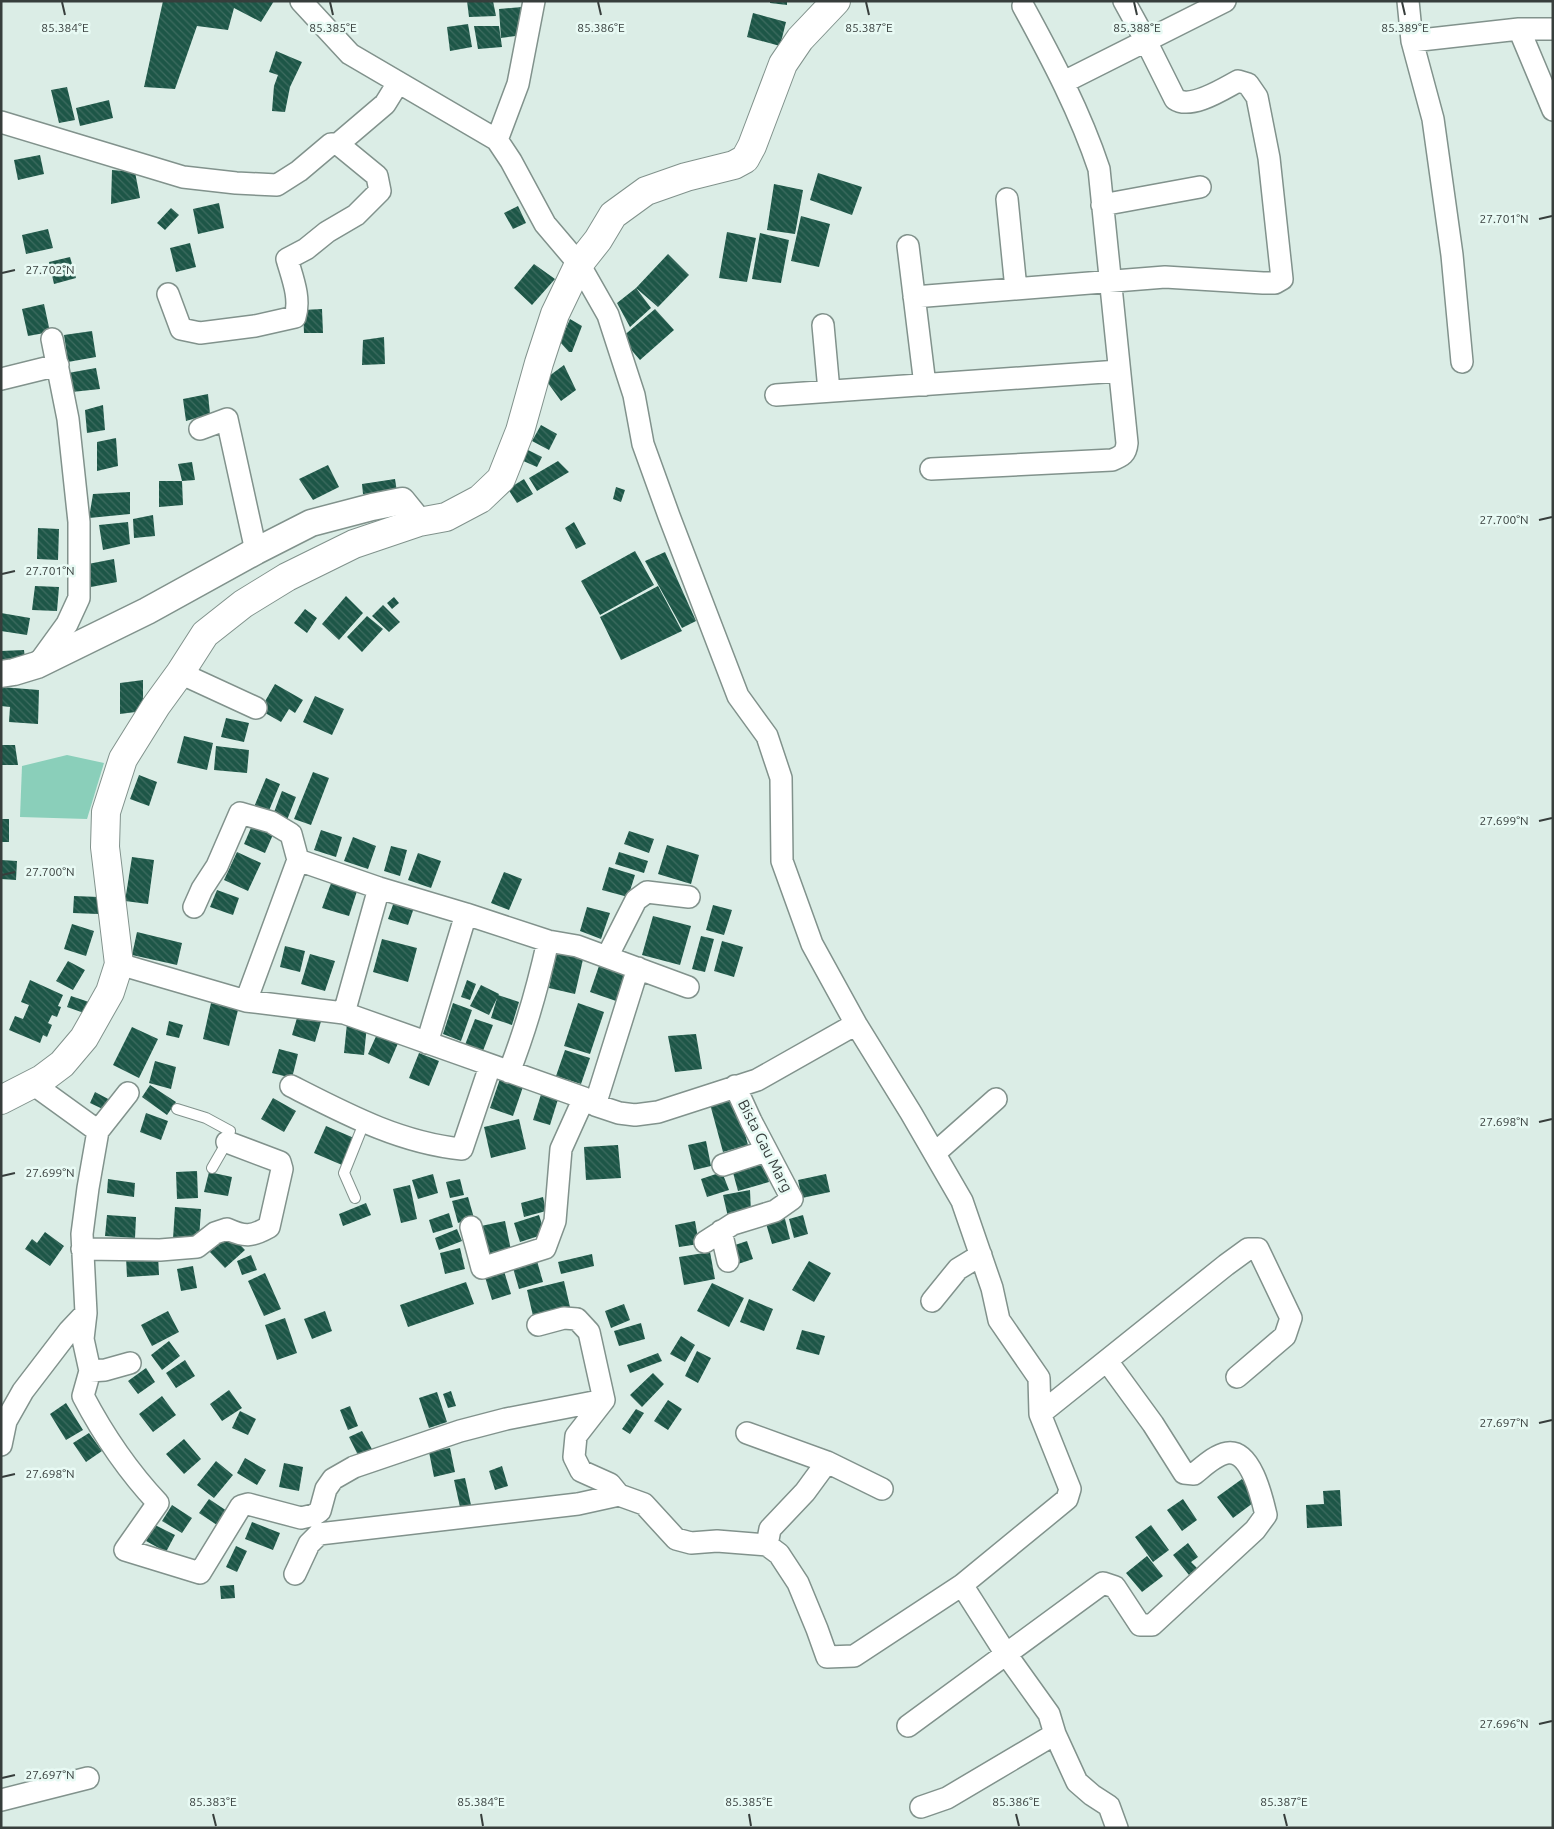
<svg xmlns="http://www.w3.org/2000/svg" width="1554" height="1829" viewBox="0 0 1554 1829" font-family="Ubuntu,sans-serif">
<style>
.park{fill:#8acfba}
.building{fill:url(#building-back-hatch)}
.lines{fill:none;stroke-linecap:round;stroke-linejoin:round}
.service-casing{stroke:#81928c;stroke-width:12}
.minor-casing{stroke:#81928c;stroke-width:24}
.tertiary-casing{stroke:#81928c;stroke-width:29}
.secondary-casing{stroke:#81928c;stroke-width:30}
.service{stroke:#fff;stroke-width:10}
.minor{stroke:#fff;stroke-width:21}
.tertiary{stroke:#fff;stroke-width:26}
.secondary{stroke:#fff;stroke-width:28}
.ticks{fill:none;stroke:#373e3c;stroke-width:2}
.labels{text-anchor:middle;stroke-width:5;stroke-linejoin:round;paint-order:stroke}
.street-label{font-size:15px;fill:#373e3c;stroke:#e8faf4}
.ticks-label{font-size:12px;text-anchor:middle;fill:#373e3c;stroke:#e8faf4;stroke-width:5;stroke-linejoin:round;paint-order:stroke}
</style>
<defs>
<pattern id="building-back-hatch" width="6" height="6" patternUnits="userSpaceOnUse" patternTransform="scale(1.25)"><rect width="6" height="6" fill="#1d5647"/><path d="M-1 5l2 2M0 0l6 6M5-1l2 2" fill="none" stroke="#3e6c60"/></pattern>
</defs>
<rect width="100%" height="100%" fill="#dbede6"/>
<path class="park" d="M67 755 104 763 87 819 20 817 22 766Z"/>
<path class="building" d="M163 1H274L261 22 234 8 228 30 197 26 175 89 144 87Z
M467 1H493L496 16 469 17Z
M770 1H787V5L770 3Z
M522 7 523 35 501 38 499 9Z
M753 13 786 22 780 46 747 37Z
M468 24 472 47 450 51 447 27Z
M474 26H499L502 47 478 49Z
M276 51 302 62 290 87 285 112 272 111 274 86 278 75 269 72Z
M67 87 75 120 59 123 51 90Z
M109 100 113 118 80 126 76 108Z
M40 155 44 174 18 180 14 160Z
M112 170 135 172 140 198 111 204Z
M818 173 862 187 852 215 810 200Z
M774 184 803 190 795 234 767 230Z
M219 203 224 228 198 234 193 209Z
M518 206 526 223 513 229 504 213Z
M171 208 179 215 165 230 157 223Z
M801 216 830 224 819 267 791 261Z
M48 229 53 248 26 254 22 235Z
M727 232 756 238 747 282 719 278Z
M760 233 789 240 781 283 752 279Z
M190 243 196 267 176 272 170 248Z
M668 254 689 275 658 307 636 288Z
M70 257 76 278 54 284 49 262Z
M534 264 555 279 532 305 514 288Z
M636 288 651 308 630 327 617 303Z
M44 304 50 332 28 336 22 309Z
M322 309 323 333H304L303 310Z
M655 309 674 330 640 360 621 338Z
M570 319 582 326 572 352H569L560 342Z
M92 331 96 357 68 362 64 335Z
M384 337 385 364 362 365 363 340Z
M564 365 576 390 561 401 545 379Z
M96 368 100 389 72 392 68 373Z
M208 394 210 414 186 421 183 399Z
M103 405 105 430 87 433 85 410Z
M541 425 557 434 549 450 532 441Z
M116 438 118 466 97 471V442Z
M526 449 542 457 537 467 521 460Z
M558 461 569 472 537 491 529 478Z
M192 462 195 480 182 481 178 464Z
M328 465 339 487 313 500 299 479Z
M395 479 397 492 363 494 362 484Z
M524 479 533 494 517 503 508 489Z
M159 481H182L183 505 159 507Z
M616 487 625 490 621 502 613 499Z
M130 492V514L89 518 93 494Z
M153 515 155 536 134 538 133 519Z
M128 522 130 544 103 550 99 525Z
M574 522 586 544 576 549 565 528Z
M38 528 59 529 58 560 37 559Z
M635 551 654 585 600 615 581 581Z
M665 552 696 621 682 628 645 561Z
M114 559 117 582 91 587 88 564Z
M35 586 59 587 57 611 32 610Z
M658 586 682 631 621 660 600 617Z
M346 596 363 613 339 640 322 624Z
M394 597 399 603 392 609 387 603Z
M383 605 400 622 389 632 372 616Z
M305 609 317 618 307 633 294 623Z
M1 613 30 618 27 635 1 631Z
M367 616 383 629 362 652 347 637Z
M24 650 25 659 1 660V651Z
M143 680V711L120 714V683Z
M275 684 303 700 295 713 289 709 281 722 260 710Z
M1 687 39 690 38 724 9 722 10 707 1 706Z
M315 696 344 709 332 735 303 722Z
M226 718 249 723 244 742 221 737Z
M184 736 213 743 207 770 177 763Z
M1 745H15L18 765H1Z
M216 746 249 750 247 773 214 770Z
M313 772 329 778 311 825 294 819Z
M139 775 157 782 149 806 130 799Z
M266 778 280 784 268 813 254 807Z
M282 791 296 797 287 820 273 815Z
M1 819H9V842H1Z
M254 821 275 830 265 853 244 844Z
M321 830 342 837 336 857 314 850Z
M629 831 654 839 649 853 624 844Z
M353 837 376 846 368 869 344 861Z
M667 845 699 855 691 884 658 874Z
M391 846 407 850 400 876 384 871Z
M237 852 261 863 248 891 224 880Z
M619 852 648 861 644 873 615 864Z
M418 853 441 861 431 888 408 880Z
M132 857 154 860 148 904 125 901Z
M1 860 17 861 16 880 1 879Z
M609 867 635 875 628 897 602 890Z
M504 872 522 879 509 910 491 903Z
M334 875 359 885 349 916 322 908Z
M217 890 239 898 233 915 210 907Z
M74 896 99 897 98 914 73 913Z
M396 896 416 902 408 925 388 919Z
M713 905 732 910 724 935 706 930Z
M587 907 610 913 601 939 580 931Z
M653 916 691 926 680 965 642 955Z
M72 924 94 931 86 956 64 949Z
M137 932 182 943 177 965 132 955Z
M701 936 714 939 705 972 692 969Z
M382 939 417 948 408 982 373 972Z
M722 941 743 947 734 977 714 971Z
M285 946 305 951 300 972 280 967Z
M557 949 584 955 575 994 549 988Z
M310 954 335 961 325 991 301 984Z
M68 961 85 970 73 990 56 981Z
M599 966 628 975 619 1002 590 992Z
M30 980 63 995 58 1006 61 1007 57 1017 52 1015 48 1023 52 1025 47 1037 43 1035 40 1043 9 1030 15 1016 23 1019 29 1005 21 1002Z
M467 980 476 984 470 1000 461 997Z
M481 985 499 994 489 1015 470 1006Z
M498 995 519 1002 512 1025 491 1018Z
M71 996 89 1002 84 1013 67 1007Z
M211 1003 238 1010 229 1046 203 1039Z
M453 1003 472 1010 461 1041 443 1034Z
M578 1003 604 1012 590 1054 564 1046Z
M299 1011 322 1018 315 1042 292 1035Z
M475 1019 493 1025 481 1056 463 1050Z
M169 1021 183 1025 179 1038 166 1035Z
M347 1023 367 1025 364 1055 344 1053Z
M132 1027 158 1039 139 1078 113 1065Z
M378 1032 399 1041 389 1064 368 1054Z
M696 1034 702 1069 675 1072 668 1036Z
M279 1049 298 1054 292 1078 272 1073Z
M565 1050 590 1058 581 1084 556 1076Z
M419 1053 439 1061 429 1086 409 1078Z
M155 1061 176 1067 171 1089 149 1083Z
M502 1073 525 1081 513 1116 490 1108Z
M150 1085 176 1102 167 1115 142 1097Z
M543 1088 560 1093 550 1125 533 1120Z
M95 1092 112 1101 107 1111 90 1103Z
M735 1097 748 1145 723 1152 710 1104Z
M273 1098 296 1111 284 1132 261 1119Z
M146 1113 168 1121 161 1140 140 1132Z
M519 1119 526 1149 491 1158 484 1127Z
M326 1126 354 1138 342 1165 314 1153Z
M706 1141 711 1166 694 1170 688 1145Z
M618 1145 621 1178 586 1180 584 1147Z
M764 1160 769 1182 738 1191 732 1169Z
M197 1171 198 1198 177 1199 176 1172Z
M209 1172 232 1177 228 1196 204 1192Z
M722 1172 729 1190 707 1197 701 1179Z
M433 1174 438 1193 418 1199 412 1180Z
M826 1174 830 1192 802 1198 798 1180Z
M108 1179 135 1183 134 1197 107 1193Z
M460 1179 464 1195 450 1198 446 1182Z
M410 1185 417 1219 401 1223 393 1189Z
M750 1190 751 1213 728 1217 723 1195Z
M468 1197 474 1218 458 1223 452 1201Z
M543 1197 546 1211 524 1217 521 1203Z
M366 1203 371 1215 343 1226 339 1214Z
M175 1207 201 1209 199 1240 173 1239Z
M449 1213 453 1227 433 1233 429 1220Z
M107 1215 136 1217 135 1238 105 1236Z
M539 1215 545 1234 520 1242 514 1223Z
M784 1215 790 1239 772 1244 765 1220Z
M803 1215 808 1234 794 1238 789 1219Z
M505 1221 511 1250 488 1256 481 1226Z
M695 1221 699 1244 679 1247 675 1225Z
M457 1229 462 1241 439 1250 435 1238Z
M45 1232 64 1246 50 1266 25 1249 32 1239 37 1243Z
M228 1232 245 1250 225 1268 208 1250Z
M747 1241 753 1259 735 1265 729 1247Z
M460 1248 465 1269 445 1274 440 1253Z
M710 1252 715 1279 684 1285 679 1257Z
M592 1254 594 1266 561 1274 558 1262Z
M158 1255 159 1275 127 1277 126 1257Z
M251 1255 257 1270 242 1275 237 1261Z
M537 1261 543 1282 519 1289 513 1268Z
M809 1261 831 1273 814 1302 792 1290Z
M193 1266 197 1288 181 1291 177 1269Z
M504 1271 511 1294 492 1300 485 1277Z
M265 1273 281 1309 264 1316 248 1281Z
M564 1281 570 1307 533 1316 527 1290Z
M466 1282 474 1304 408 1327 400 1305Z
M712 1283 744 1298 729 1327 697 1311Z
M749 1299 773 1309 764 1331 740 1322Z
M624 1304 630 1320 611 1328 605 1311Z
M168 1311 179 1332 152 1346 141 1325Z
M325 1311 332 1331 312 1339 304 1319Z
M285 1318 297 1353 277 1360 265 1325Z
M641 1323 645 1339 619 1346 614 1331Z
M802 1330 825 1336 819 1355 796 1349Z
M681 1336 695 1345 685 1362 670 1354Z
M169 1341 180 1356 162 1370 151 1355Z
M697 1351 711 1358 698 1383 685 1376Z
M658 1353 662 1361 630 1373 627 1365Z
M185 1360 195 1376 176 1388 166 1373Z
M146 1368 155 1382 138 1394 128 1381Z
M653 1373 664 1384 642 1407 630 1395Z
M229 1390 242 1408 222 1421 210 1404Z
M451 1391 456 1406 448 1408 443 1394Z
M437 1392 447 1422 429 1428 419 1398Z
M162 1396 176 1415 153 1432 139 1414Z
M668 1400 682 1409 668 1430 654 1421Z
M66 1403 83 1430 66 1440 50 1414Z
M350 1406 358 1426 348 1430 340 1410Z
M636 1409 644 1413 630 1434 622 1429Z
M240 1411 256 1419 248 1435 232 1428Z
M362 1431 373 1451 359 1457 349 1437Z
M89 1433 102 1451 86 1462 73 1443Z
M184 1439 201 1459 184 1474 166 1454Z
M450 1448 455 1472 434 1477 429 1452Z
M245 1458 266 1470 257 1485 237 1473Z
M216 1461 233 1475 214 1498 197 1485Z
M284 1463 303 1467 299 1491 279 1487Z
M502 1466 508 1486 495 1490 489 1471Z
M465 1478 471 1505 460 1507 454 1480Z
M1242 1479 1257 1500 1233 1518 1217 1497Z
M1340 1490 1342 1526 1307 1528 1306 1505 1324 1504 1323 1491Z
M209 1499 230 1513 220 1527 199 1513Z
M1183 1499 1197 1520 1182 1531 1167 1510Z
M172 1505 192 1518 182 1533 162 1521Z
M252 1522 280 1533 273 1550 245 1539Z
M155 1525 175 1535 166 1552 146 1541Z
M1151 1525 1169 1550 1153 1562 1135 1537Z
M1188 1543 1198 1557 1191 1562 1197 1568 1189 1575 1173 1555Z
M236 1546 247 1551 237 1572 226 1567Z
M1147 1556 1163 1576 1142 1592 1126 1573Z
M234 1585 235 1598 221 1599 220 1586Z"/>
<g class="lines">
<defs>
<path id="service" d="M177 1109 206 1118 230 1131 227 1142 212 1168
M355 1198 344 1173 364 1123"/>
<path id="minor" d="M301 1 350 54 497 140 511 161 545 224 579 264 608 315 634 395 643 444 669 516 738 696 767 736 781 778 782 861 812 944 856 1024 911 1113 962 1201 992 1288 999 1320 1039 1378 1040 1414 1070 1489 1067 1499 962 1585 854 1656 827 1657 817 1629 798 1583 779 1554 767 1545 717 1541 691 1543 676 1539 644 1504 619 1495
M1408 1 1412 41 1433 119 1452 255 1462 362
M1519 29 1553 110
M1412 41 1519 29H1553
M1064 82 1225 1
M1 122 183 177 236 183 277 185 299 171 331 144H338
M497 140 518 84 534 1
M1007 199 1016 289
M1102 205 1200 187
M908 246 925 385
M168 294 181 329 200 333 255 326 295 317C301 298 292 277 287 259L306 249 327 232 356 215 380 191 377 176 338 144 385 104 398 83
M914 297 1165 277 1263 283H1275L1282 279 1269 158 1257 97 1248 84 1238 81C1223 89 1191 110 1175 99L1146 41 1124 1
M823 325 829 391
M1 379 58 365
M776 395 1119 371
M200 429 227 419 256 551
M931 469 1112 460C1122 456 1126 454 1127 443L1099 169C1080 112 1052 59 1023 6
M38 664 67 624 79 598V522L68 419 52 339
M180 673 256 708
M298 860 379 888 466 914 548 941 577 946 688 987
M194 907 202 889 217 866 240 813 271 822 291 834 298 860 246 1001
M607 957 636 900 647 892 689 897
M119 964 246 1001 344 1013 584 1098 595 1105 619 1113 635 1115 658 1112 757 1080 856 1024
M344 1013 379 888
M427 1043 466 914
M509 1072C526 1029 538 986 548 941
M33 1084 98 1131
M291 1086C346 1114 400 1143 462 1149L490 1066
M128 1093 98 1131 88 1188 82 1234 86 1313 83 1339 90 1371 105 1370 130 1363
M595 1105 638 968
M935 1153 996 1099
M723 1165 766 1151
M471 1227 482 1268 545 1248 555 1221 561 1149 584 1098
M721 1231 728 1261
M705 1242 733 1224 775 1211 792 1199 751 1121 735 1086
M82 1249 160 1250 197 1247 215 1233 227 1229C245 1237 251 1237 269 1227L282 1169 280 1162 227 1142
M932 1301 958 1269 981 1255
M538 1325 564 1318 577 1319 589 1332 604 1400
M90 1371 83 1396C104 1436 127 1470 158 1503L125 1550 200 1573 241 1506 248 1504 301 1518 314 1515 320 1511 326 1489 333 1479 354 1467 460 1431 506 1419 604 1400 576 1436 574 1457 581 1471 610 1484 619 1495 578 1504 319 1534 309 1544 295 1574
M1040 1414 1226 1265 1248 1249H1258L1291 1318 1285 1336 1237 1377
M747 1433 827 1462 882 1489
M1 1445 6 1421 23 1391 69 1331 86 1313
M767 1545 770 1529 805 1492 827 1462
M908 1726 1103 1583 1115 1587 1140 1625H1152L1255 1530 1266 1515C1262 1498 1251 1449 1227 1453 1215 1455 1203 1467 1194 1474L1184 1473 1153 1424 1107 1361
M1055 1734 1077 1782 1092 1795 1109 1806 1117 1828
M1 1800 88 1778
M921 1807 947 1798 1055 1734 1049 1714 1006 1654 962 1585"/>
<path id="tertiary" d="M1 674 14 672 37 665 147 611 256 551 311 523 372 507 402 501 419 522"/>
<path id="secondary" d="M1 1100 42 1079 62 1064 84 1038 110 992 119 964 105 847 106 812 123 759 156 706 180 673 205 634 243 604 287 577 354 544 419 522 446 517 480 499 501 479 520 431 539 363 555 314 579 264 598 240 613 215 646 191 686 177 734 165 745 159 752 146 783 64 800 39 836 1"/>
</defs>
<use href="#service" class="service-casing"/>
<use href="#minor" class="minor-casing"/>
<use href="#tertiary" class="tertiary-casing"/>
<use href="#secondary" class="secondary-casing"/>
<use href="#service" class="service"/>
<use href="#minor" class="minor"/>
<use href="#tertiary" class="tertiary"/>
<use href="#secondary" class="secondary"/>
</g>
<path class="ticks" d="M62 2 65 15M330 2 333 15M598 2 601 15M866 2 869 15M1134 2 1137 15M1402 2 1405 15M1539 219 1552 216M2 273 15 270M1539 520 1552 517M2 574 15 571M1539 821 1552 818M2 875 15 872M1539 1122 1552 1119M2 1176 15 1173M1539 1423 1552 1420M2 1477 15 1474M1539 1724 1552 1721M2 1778 15 1775M213 1814 216 1826M481 1814 483 1826M749 1814 751 1826M1016 1814 1019 1826M1284 1814 1287 1826"/>
<g class="labels">
<g class="street-label">
<text transform="translate(765 1146) rotate(63)" y="5">Bista Gau Marg</text>
</g>
</g>
<g class="ticks-label">
<text x="65" y="32">85.384°E</text>
<text x="333" y="32">85.385°E</text>
<text x="601" y="32">85.386°E</text>
<text x="869" y="32">85.387°E</text>
<text x="1137" y="32">85.388°E</text>
<text x="1405" y="32">85.389°E</text>
<text x="1504" y="223">27.701°N</text>
<text x="50" y="274">27.702°N</text>
<text x="1504" y="524">27.700°N</text>
<text x="50" y="575">27.701°N</text>
<text x="1504" y="825">27.699°N</text>
<text x="50" y="876">27.700°N</text>
<text x="1504" y="1126">27.698°N</text>
<text x="50" y="1177">27.699°N</text>
<text x="1504" y="1427">27.697°N</text>
<text x="50" y="1478">27.698°N</text>
<text x="1504" y="1728">27.696°N</text>
<text x="50" y="1779">27.697°N</text>
<text x="213" y="1806">85.383°E</text>
<text x="481" y="1806">85.384°E</text>
<text x="749" y="1806">85.385°E</text>
<text x="1016" y="1806">85.386°E</text>
<text x="1284" y="1806">85.387°E</text>
</g>
<rect width="1554" height="1829" fill="none" stroke="#373e3c" stroke-width="5"/>
</svg>
